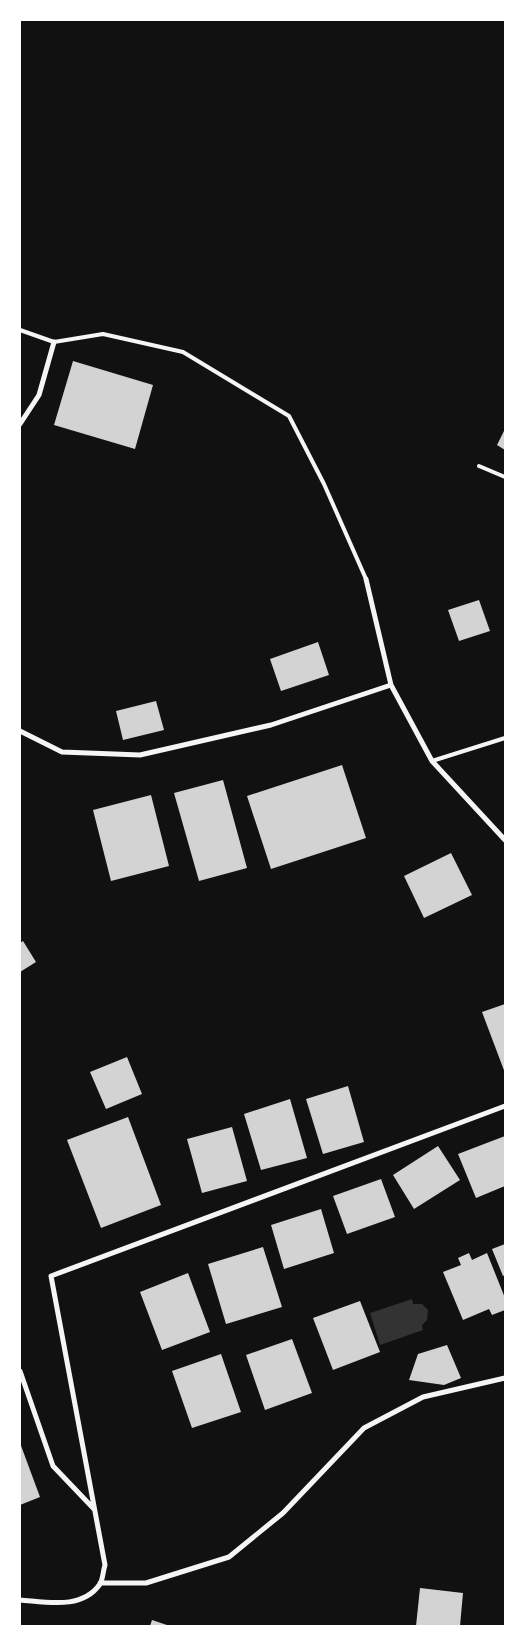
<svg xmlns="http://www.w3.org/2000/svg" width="525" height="1646" viewBox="0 0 525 1646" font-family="Helvetica,sans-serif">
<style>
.water{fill:#333}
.building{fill:#d3d3d3}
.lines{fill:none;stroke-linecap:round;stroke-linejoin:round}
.service{stroke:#f5f5f5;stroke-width:4}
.minor{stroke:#f5f5f5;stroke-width:5}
</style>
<rect width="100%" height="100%" fill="#111"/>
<path class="water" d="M412 1299 413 1304H422L428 1310 427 1320 422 1325 423 1330 380 1345 370 1313Z"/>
<path class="building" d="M73 361 153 385 135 449 54 425Z
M505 429V450L497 445Z
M479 600 490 631 459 641 448 610Z
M318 642 329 675 281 691 270 659Z
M156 701 164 730 123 740 116 711Z
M342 765 366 838 271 869 247 796Z
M223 780 247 868 199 881 174 793Z
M151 795 169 866 111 881 93 810Z
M451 853 472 895 424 918 404 876Z
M23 941 36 962 20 972V943Z
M505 1004V1073L482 1012Z
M127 1057 142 1094 106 1109 90 1072Z
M348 1086 364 1142 323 1154 306 1099Z
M290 1099 307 1158 261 1170 244 1114Z
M128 1117 161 1205 101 1228 67 1140Z
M232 1127 247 1181 202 1193 187 1139Z
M505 1136V1186L476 1198 458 1154Z
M438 1146 460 1180 414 1209 393 1175Z
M381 1179 395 1217 347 1234 333 1196Z
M321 1209 334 1253 284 1269 271 1225Z
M505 1244V1275L503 1276 492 1249Z
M263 1247 282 1307 226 1324 208 1264Z
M469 1253 472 1260 487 1253 505 1298V1310L492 1315 489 1309 463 1320 443 1272 461 1265 458 1258Z
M188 1273 210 1332 162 1350 140 1292Z
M360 1301 380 1352 333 1370 313 1318Z
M292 1339 312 1393 265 1410 246 1355Z
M447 1345 461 1378 444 1385 409 1380 418 1354Z
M221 1354 241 1412 192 1428 172 1371Z
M20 1443 40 1497 20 1505Z
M420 1588 463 1593 460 1626H416Z
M152 1620 170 1626H150Z"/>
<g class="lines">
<path class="service" d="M20 330 54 342 103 334 183 352 289 416 324 484 366 579
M479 466 505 477
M432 761 505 738"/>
<path class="minor" d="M20 424 39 395 54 342
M366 579 391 685 432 761 505 840
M20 731 62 752 140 755 271 725 391 685
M20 1371 53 1466 94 1509
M100 1583H146L229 1557 283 1513 364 1428 423 1397 505 1378
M20 1600C47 1602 82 1610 100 1584 103 1579 103 1571 105 1565L51 1276 505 1106"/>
</g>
<rect width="525" height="1646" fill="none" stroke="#ffffff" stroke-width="42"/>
</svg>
